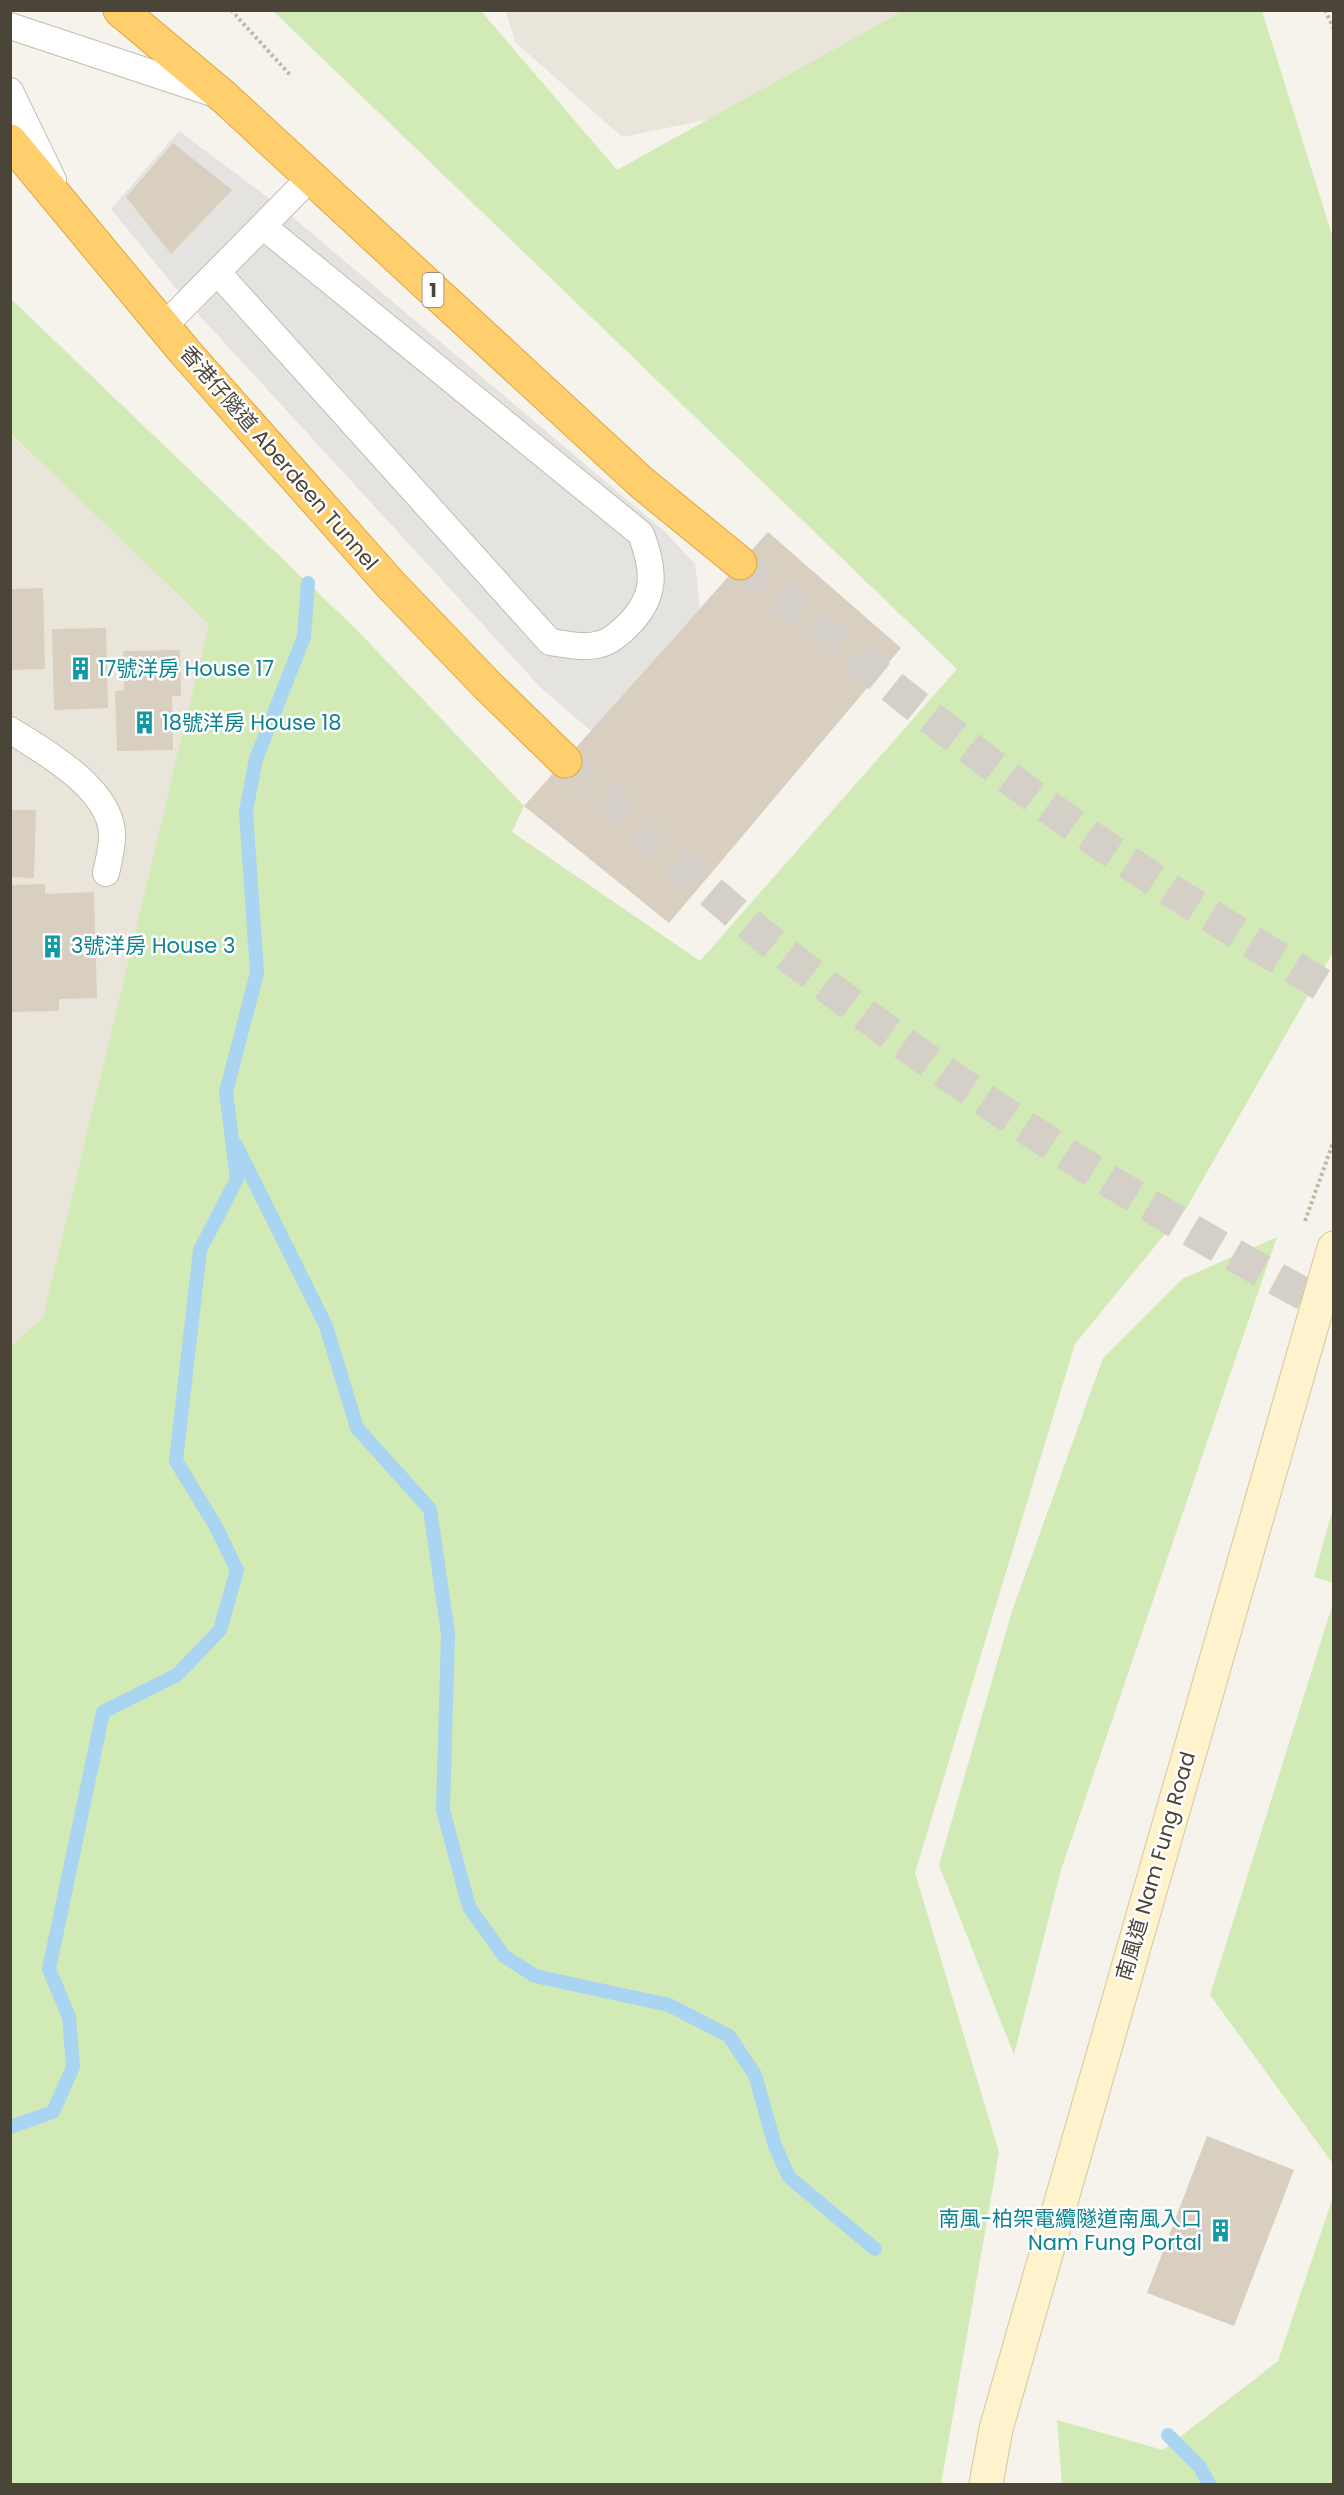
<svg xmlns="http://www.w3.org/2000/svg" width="1344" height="2495" viewBox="0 0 1344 2495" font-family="Poppins,'Noto Sans TC',sans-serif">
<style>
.residential{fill:#eae5da}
.green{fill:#d2eab5}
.parking{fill:#e5e3e0}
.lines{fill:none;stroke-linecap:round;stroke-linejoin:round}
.stream{stroke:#a9d4f2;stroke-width:14}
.building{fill:#d8cfc1}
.highway-tunnel{stroke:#d4d0c8;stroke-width:33;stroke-dasharray:33 16;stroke-linecap:butt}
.lane-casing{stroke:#c2bbae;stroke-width:28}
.secondary-casing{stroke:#d6c79b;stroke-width:35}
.highway-casing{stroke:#e0a43c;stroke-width:35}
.path{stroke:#c4b79f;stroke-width:4;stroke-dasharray:3 3;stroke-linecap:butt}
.lane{stroke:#fff;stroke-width:26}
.secondary{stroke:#fff3cd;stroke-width:33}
.highway{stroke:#ffcf6e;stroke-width:33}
.labels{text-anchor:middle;stroke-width:5;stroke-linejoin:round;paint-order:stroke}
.shield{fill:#fff;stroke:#817c74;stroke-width:1.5}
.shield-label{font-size:20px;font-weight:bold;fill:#4b4439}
.street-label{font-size:21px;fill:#4b4439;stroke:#fff}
.culture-label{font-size:21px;fill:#0d838f;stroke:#fff;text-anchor:start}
</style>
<rect width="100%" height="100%" fill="#f6f3ec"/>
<path class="residential" d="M506 11H1001L879 85 622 137 515 42Z
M10 434 210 624 43 1317 11 1346Z"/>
<path class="green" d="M273 11H481L617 170 903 11H1262L1333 238V952L1187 1207 1075 1344 915 1873 999 2152 941 2484H11V1346L43 1317 209 624 11 434V299L356 629 524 806 512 832 700 961 957 669Z
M1277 1237 1061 1870 1014 2055 939 1865 1012 1611 1103 1358 1182 1279Z
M1333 1508 1334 1583H1333L1314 1577Z
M1333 1603V2164L1210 1995Z
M1333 2197V2484H1062L1057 2420 1163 2450 1278 2361Z"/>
<path class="parking" d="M179 131 282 208 664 531 695 564 700 608 591 731 540 687 188 303 111 209Z"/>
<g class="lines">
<path class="stream" d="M236 1145 326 1326 357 1428 430 1509 448 1634 443 1810 469 1907 504 1956 535 1976 669 2005 729 2036 755 2075 775 2146 789 2177 875 2249
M10 2127 53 2112 73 2067 69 2017 49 1969 103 1712 177 1675 220 1630 237 1570 215 1525 176 1461 200 1250 237 1179 226 1092 257 973 246 811 256 759 304 637 308 583
M1168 2435 1200 2467 1209 2484"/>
</g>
<path class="building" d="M173 143 232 190 171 254 126 197Z
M768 532 901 648 669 923 524 806Z
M43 588 45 669 10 670V589Z
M106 628 108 708 54 710 52 629Z
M180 650 181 696H172L173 750 117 751 115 691 124 690 123 651Z
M10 810H36L34 878 10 877Z
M45 884V894L94 892 97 998 59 999V1011L10 1012V885Z
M1207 2136 1294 2170 1234 2326 1147 2293Z"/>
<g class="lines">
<path class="highway-tunnel" d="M740 563C833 639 925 715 1021 787 1120 861 1229 928 1334 992
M565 761C633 822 700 885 772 943 947 1083 1136 1205 1334 1310"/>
<defs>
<path id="lane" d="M10 26 215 94
M10 91 53 180
M218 273 550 642C565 644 584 649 600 644 610 642 620 633 627 626 657 597 655 571 641 534L264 227
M164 326 311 177
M10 730C45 752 108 787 112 832 113 845 109 860 106 873"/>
<path id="secondary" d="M986 2484 996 2429 1334 1248"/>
<path id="highway" d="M120 10 224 97 642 483 740 563
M10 141 185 352 391 585 488 686 565 761"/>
</defs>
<use href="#lane" class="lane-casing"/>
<use href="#secondary" class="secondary-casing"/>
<use href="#highway" class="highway-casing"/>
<path class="path" d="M231 10 291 76
M1325 10 1334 29
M1305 1221 1334 1140"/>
<use href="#lane" class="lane"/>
<use href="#secondary" class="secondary"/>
<use href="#highway" class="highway"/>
</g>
<defs>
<symbol id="building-bare" viewBox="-9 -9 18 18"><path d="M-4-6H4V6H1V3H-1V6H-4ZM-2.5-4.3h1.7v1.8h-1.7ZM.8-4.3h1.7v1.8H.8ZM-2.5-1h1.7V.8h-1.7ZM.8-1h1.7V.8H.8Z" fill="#0f9aa8" stroke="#fff" stroke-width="2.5" paint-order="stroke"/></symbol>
</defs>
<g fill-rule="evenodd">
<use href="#building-bare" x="64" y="652" width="33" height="33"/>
<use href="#building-bare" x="128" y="706" width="33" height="33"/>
<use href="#building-bare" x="36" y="930" width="33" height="33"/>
<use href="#building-bare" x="1204" y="2214" width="33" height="33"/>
</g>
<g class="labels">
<rect class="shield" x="422.5" y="273" width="21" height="34" rx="4.5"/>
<g class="shield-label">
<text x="433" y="297">1</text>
</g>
<g class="street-label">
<text transform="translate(279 458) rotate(49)" y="7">香港仔隧道 Aberdeen Tunnel</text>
<text transform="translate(1156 1866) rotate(-74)" y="7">南風道 Nam Fung Road</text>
</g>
<g class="culture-label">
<text x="98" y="676">17號洋房 House 17</text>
<text x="162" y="730">18號洋房 House 18</text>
<text x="71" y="953">3號洋房 House 3</text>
<text x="1202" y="2226" text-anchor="end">南風-柏架電纜隧道南風入口<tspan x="1202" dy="24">Nam Fung Portal</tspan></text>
</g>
</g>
<rect width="1344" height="2495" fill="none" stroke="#4b4439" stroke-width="24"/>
</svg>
